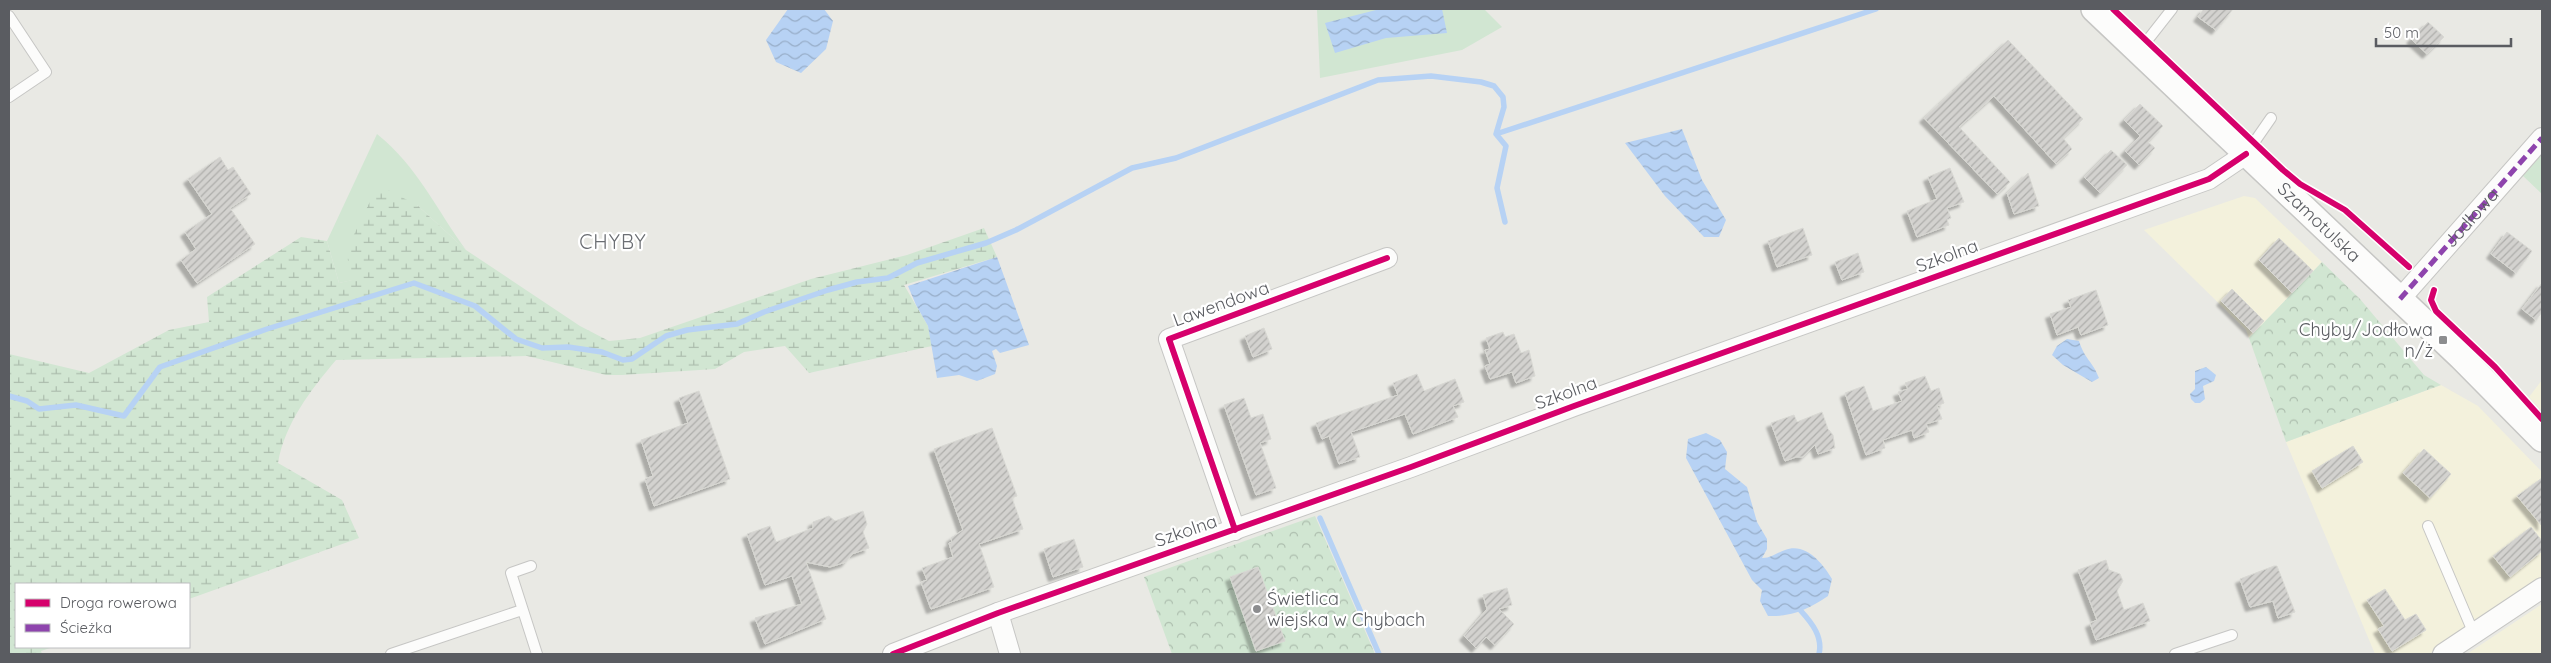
<svg xmlns="http://www.w3.org/2000/svg" width="2551" height="663" viewBox="0 0 2551 663" font-family="Quicksand,sans-serif">
<style>
.commercial{fill:#f3f1dc}
.grass{fill:#d1e6d2}
.wetland{fill:url(#wetland-marsh)}
.park{fill:url(#park-crowns)}
.water{fill:url(#water-waves)}
.lines{fill:none;stroke-linecap:round;stroke-linejoin:round}
.stream{stroke:#b7d2f4;stroke-width:5.5}
.building{fill:url(#building-hatch);stroke:#d8d8d3;filter:url(#shadow)}
.service-casing{stroke:#c6c6c4;stroke-width:12}
.minor-casing{stroke:#c6c6c4;stroke-width:22}
.tertiary-casing{stroke:#c6c6c4;stroke-width:28}
.service{stroke:#fcfcfb;stroke-width:10}
.minor{stroke:#fcfcfb;stroke-width:20}
.tertiary{stroke:#fcfcfb;stroke-width:25}
.quiet{stroke:#8e44ad;stroke-width:5;stroke-dasharray:10 5;stroke-linecap:butt}
.cycleway-casing{stroke:#fff;stroke-width:9}
.cycleway{stroke:#d6006c;stroke-width:6}
.poi-dot{fill:#8c8d8f;stroke:#fff;stroke-width:2}
.labels{text-anchor:middle;stroke-width:4.5;stroke-linejoin:round;paint-order:stroke}
.street-label{font-size:18px;fill:#5a5c61;stroke:#fff}
.poi-label{font-size:18px;fill:#5a5c61;stroke:#fff;text-anchor:end}
.quarter-label{font-size:20px;letter-spacing:1px;fill:#6b6e73;stroke:#fff}
</style>
<defs>
<pattern id="wetland-marsh" width="20" height="14" patternUnits="userSpaceOnUse" patternTransform="scale(1.25)"><rect width="20" height="14" fill="#d1e6d2"/><path d="M1 5h8M5 5V1M11 12h8M15 12V8" fill="none" stroke="#adbeae"/></pattern>
<pattern id="park-crowns" width="20" height="18" patternUnits="userSpaceOnUse" patternTransform="scale(1.25)"><rect width="20" height="18" fill="#d1e6d2"/><path d="M2 6a3 3 0 1 1 6 0M12 15a3 3 0 1 1 6 0" fill="none" stroke="#adbeae"/></pattern>
<pattern id="water-waves" width="16" height="10" patternUnits="userSpaceOnUse" patternTransform="scale(1.25)"><rect width="16" height="10" fill="#b7d2f4"/><path d="M0 5q4-4 8 0t8 0" fill="none" stroke="#98aec9"/></pattern>
<pattern id="building-hatch" width="6" height="6" patternUnits="userSpaceOnUse" patternTransform="scale(1.25)"><rect width="6" height="6" fill="#d3d2cf"/><path d="M-1 1l2-2M0 6l6-6M5 7l2-2" fill="none" stroke="#aeaeab"/></pattern>
<filter id="shadow"><feDropShadow dx="-4.5" dy="4.5" stdDeviation="1" flood-color="#0004"/></filter>
</defs>
<rect width="100%" height="100%" fill="#e9e9e4"/>
<path class="commercial" d="M2244 196 2255 198 2322 262 2249 338 2246 330 2144 230Z
M2542 380V411L2529 397Z
M2441 385 2478 406 2542 472V578L2429 654H2375L2286 442Z
M2542 604V654H2467Z"/>
<path class="grass" d="M1317 9H1484L1502 27 1462 50 1320 78Z
M377 134C418 167 436 209 466 250L417 205 353 280 339 283 327 241Z
M2542 152V194L2522 175Z"/>
<path class="wetland" d="M378 185 417 205 466 250 580 326 609 341 640 338 811 279 907 255 984 228 997 257 904 285 928 326 932 346 809 373 785 346 744 352 715 369 622 375H606L527 356 336 360C310 391 285 423 278 463L342 500 359 538 189 599V584H16V647H53L41 651 42 654H9V354L89 373 169 330 209 322 207 297 301 237 327 241 339 283 352 280 346 251Z"/>
<path class="park" d="M2322 262 2360 299 2424 375 2441 385 2286 442 2249 338Z
M1315 516 1375 654H1172L1144 577Z"/>
<path class="water" d="M788 9H824L833 21 826 49 801 73 776 62 766 40Z
M1380 9H1442L1447 33 1386 38 1335 53 1325 23Z
M1682 129 1702 180 1726 220 1719 237H1704L1665 196 1625 143Z
M997 257 1029 345 1000 353 996 349 992 351 997 366 995 374 977 381 959 375 937 378 928 326 916 305 908 286Z
M2067 339 2079 341C2084 358 2093 362 2099 378L2092 382 2063 365 2052 355 2057 346Z
M2206 367 2216 375 2214 381 2203 386 2205 399 2200 403H2195L2191 399 2190 394 2195 389V371Z
M1706 433 1720 440 1727 452 1725 469 1747 487 1757 522 1767 539V549L1762 558C1772 558 1776 553 1785 550 1806 542 1823 564 1832 579L1828 596C1809 609 1792 617 1768 616L1760 601 1762 590 1752 580 1686 458 1688 439Z"/>
<g class="lines">
<path class="stream" d="M1496 134 1876 9
M9 396 27 401 39 409 76 405 124 416 160 367 267 329 414 283 475 306 516 339 542 348 568 347 602 352 623 360 632 359 666 336 687 330 737 324 764 312 828 290 857 282 888 278 917 263 986 243 1016 230 1132 168 1176 158 1378 80 1431 76 1481 82 1494 86 1503 97 1504 107 1496 134 1506 146 1497 188 1505 222
M1320 518 1379 654
M1801 611C1812 623 1823 637 1819 654"/>
</g>
<path class="building" d="M2204 9H2233L2216 30 2198 17Z
M2428 22 2444 37 2427 54 2411 39Z
M2008 40 2083 119 2063 138 2072 149 2056 164 1994 96 1959 127 2010 182 1997 194 1924 118Z
M2140 104 2163 126 2148 142 2155 148 2139 165 2125 151 2140 136 2124 120Z
M2111 150 2127 165 2100 193 2084 177Z
M220 157 228 170 233 167 251 194 230 208 255 244 197 283 181 260 196 249 185 232 212 214 188 179Z
M1950 168 1964 202 1947 208 1951 218 1947 220 1949 225 1917 237 1907 211 1937 199 1928 177Z
M2028 173 2039 206 2014 214 2007 193Z
M1803 228 1812 255 1777 267 1768 241Z
M2507 232 2532 251 2516 273 2491 254Z
M2279 238 2313 271 2292 293 2259 260Z
M1858 253 1864 272 1842 280 1835 262Z
M2542 283V312L2536 320 2522 309Z
M2232 289 2264 321 2253 333 2221 301Z
M2096 290 2108 325 2081 335 2078 327 2057 335 2050 314 2071 307 2068 300Z
M1264 328 1272 349 1253 357 1245 336Z
M1503 332 1505 337 1514 334 1521 353 1529 350 1535 376 1516 383 1512 372 1490 379 1485 366 1490 364 1485 350 1490 349 1486 338Z
M1417 374 1424 391 1455 379 1464 402 1453 406 1458 417 1413 434 1405 414 1351 432 1360 457 1339 464 1329 436 1322 439 1316 423 1398 395 1393 383Z
M1925 376 1931 391 1939 388 1944 403 1937 406 1942 419 1926 424 1929 432 1914 438 1912 430 1883 440 1885 448 1866 455 1845 393 1864 386 1873 411 1902 401 1898 392 1908 389 1905 383Z
M699 391 730 479 654 506 645 479 653 476 641 440 688 423 679 398Z
M1244 398 1251 418 1263 414 1271 439 1260 443 1276 488 1256 495 1224 405Z
M1822 412 1828 429 1833 435 1835 448 1818 454 1815 445 1803 457H1796L1785 461 1771 423 1794 415 1797 422Z
M992 428 1017 496 1012 498 1023 529 979 544 994 587 931 609 921 582 927 580 922 568 953 557 949 543 952 542 951 538 963 530 934 449Z
M2353 446 2363 462 2322 488 2312 471Z
M2424 449 2451 474 2430 498 2403 473Z
M2542 478V526L2517 496Z
M863 511 867 524 863 532 869 548 852 554 846 562 830 567 806 562 826 619 765 644 755 618 802 604 792 576 765 585 747 534 770 526 776 542 813 528V522L829 516 835 521Z
M2531 527 2542 541V551L2510 577 2493 556Z
M1074 539 1083 567 1053 577 1044 549Z
M2106 560 2109 570 2120 574 2123 581 2117 591 2124 610 2143 603 2150 621 2096 640 2090 623 2097 620 2078 570Z
M2274 566H2277L2295 612 2278 618 2273 601 2250 607 2240 579Z
M1258 567 1285 641 1256 651 1230 577Z
M1507 588 1512 605 1499 609 1514 624 1495 645 1486 637 1476 648 1464 636 1487 609 1483 595Z
M2385 589 2405 620 2416 614 2426 630 2392 651 2378 629 2384 626 2367 600Z"/>
<g class="lines">
<defs>
<path id="service" d="M9 16 46 72 9 97
M2139 51 2172 9
M2246 154 2271 118
M2428 526 2474 634
M531 566 511 573 537 654
M391 654 522 610
M2175 654 2232 635"/>
<g id="minor">
<path id="s1" d="M2400 299 2542 138"/>
<path d="M1235 530 1169 339 1387 258"/>
<path d="M998 613 1010 654"/>
<path d="M893 654 998 613 1411 467 1574 406 2209 179 2246 154"/>
<path d="M2443 654 2542 588"/>
</g>
<g id="tertiary">
<path id="s2" d="M2094 9 2461 357 2542 439"/>
</g>
</defs>
<use href="#service" class="service-casing"/>
<use href="#minor" class="minor-casing"/>
<use href="#tertiary" class="tertiary-casing"/>
<use href="#service" class="service"/>
<use href="#minor" class="minor"/>
<use href="#tertiary" class="tertiary"/>
<path class="quiet" d="M2400 299 2542 138"/>
<defs>
<path id="cycleway" d="M2113 9 2283 170 2300 184 2345 210 2409 267
M2434 290 2431 300 2436 311 2495 367 2542 419
M1235 530 1169 339 1387 258
M893 654 998 613 1411 467 1574 406 2209 179 2246 154"/>
</defs>
<use href="#cycleway" class="cycleway-casing"/>
<use href="#cycleway" class="cycleway"/>
</g>
<g class="poi-dot">
<rect x="2438" y="335" width="10" height="10" rx="2.5"/>
<circle cx="1257" cy="609" r="5"/>
</g>
<g class="labels">
<g class="street-label">
<text dy="6" stroke="none"><textPath href="#s1" startOffset="108">Jodłowa</textPath></text>
<text dy="6" stroke="none"><textPath href="#s2" startOffset="310">Szamotulska</textPath></text>
<text transform="translate(1947 256) rotate(-20)" y="6">Szkolna</text>
<text transform="translate(1221 304) rotate(-20)" y="6">Lawendowa</text>
<text transform="translate(1566 393) rotate(-20)" y="6">Szkolna</text>
<text transform="translate(1186 531) rotate(-19)" y="6">Szkolna</text>
</g>
<g class="poi-label">
<text x="2433" y="336">Chyby/Jodłowa<tspan x="2433" dy="21">n/ż</tspan></text>
<text x="1267" y="605" text-anchor="start">Świetlica<tspan x="1267" dy="21">wiejska w Chybach</tspan></text>
</g>
<g class="quarter-label">
<text x="613" y="249">CHYBY</text>
</g>
</g>
<rect width="2551" height="663" fill="none" stroke="#5a5c61" stroke-width="20"/>
<rect x="15" y="583" width="175" height="65" fill="#ffffff" stroke="#bdbec0"/>
<rect x="25" y="599" width="25" height="8" fill="#d6006c" stroke="#bdbec0"/>
<text x="60" y="608" font-size="15" fill="#5a5c61">Droga rowerowa</text>
<rect x="25" y="624" width="25" height="8" fill="#8e44ad" stroke="#bdbec0"/>
<text x="60" y="633" font-size="15" fill="#5a5c61">Ścieżka</text>
<path d="M2376 38v8h135v-8" fill="none" stroke="#5a5c61" stroke-width="2.5"/>
<text x="2384" y="38" font-size="15" fill="#5a5c61" stroke="#ffffff" stroke-width="4" paint-order="stroke">50 m</text>
</svg>
